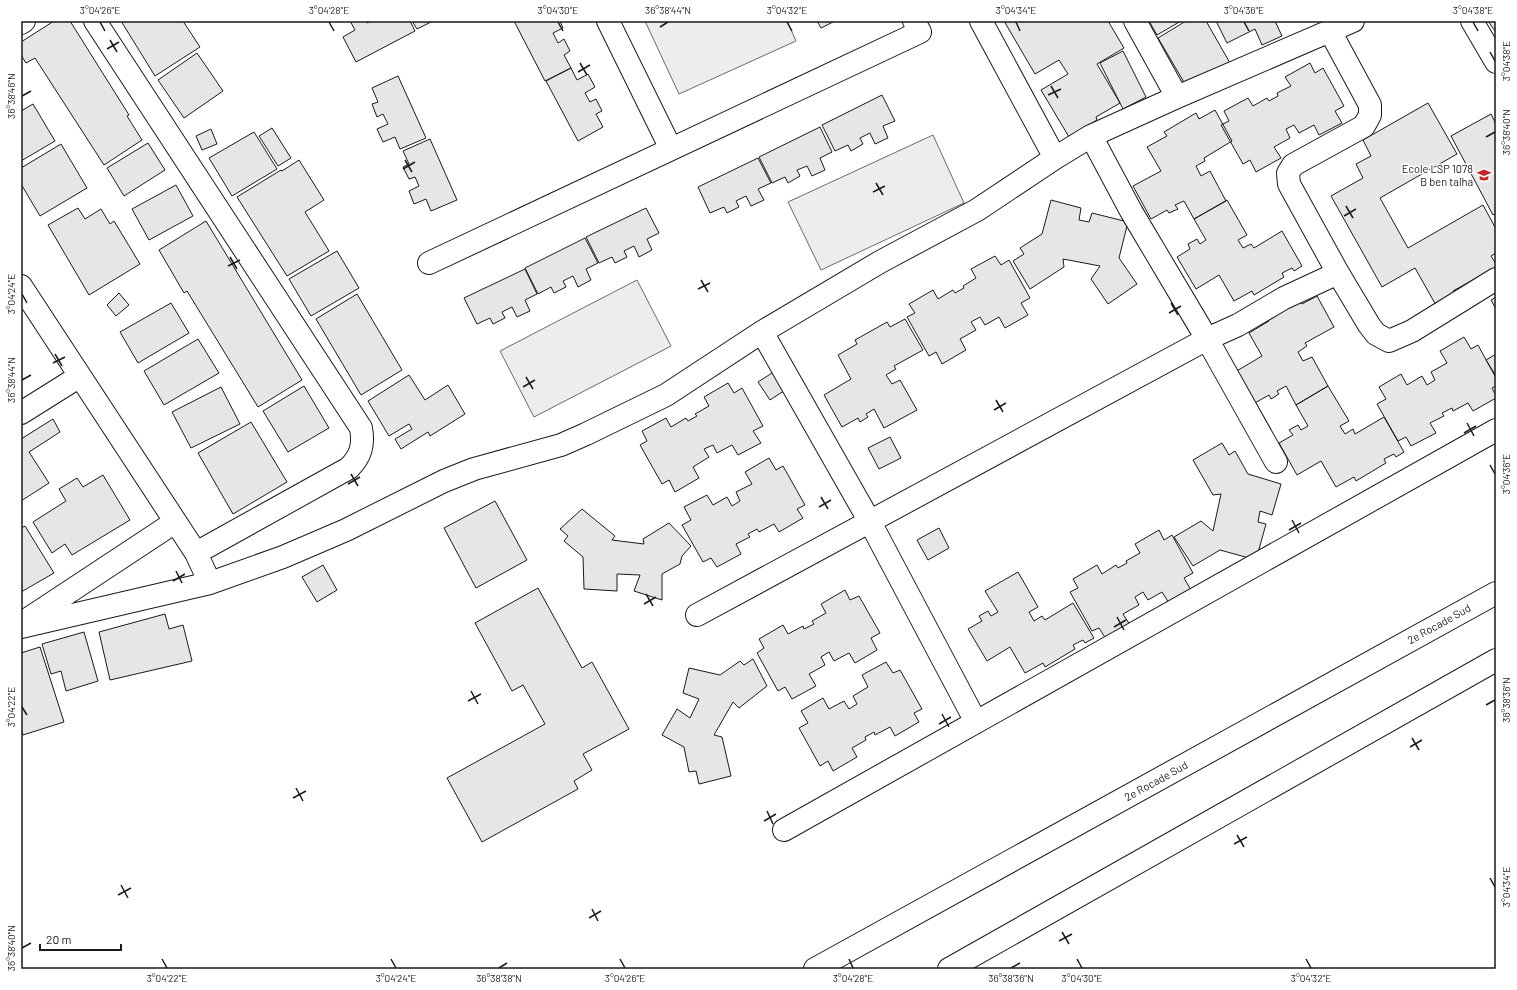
<svg xmlns="http://www.w3.org/2000/svg" width="1517" height="990" viewBox="0 0 1517 990" font-family="Barlow,sans-serif">
<style>
.green{fill:#ededed;stroke:#6a6a6a}
.building{fill:#e6e6e6;stroke:#1a1a1a}
.lines{fill:none;stroke-linecap:round;stroke-linejoin:round}
.minor-casing{stroke:#1a1a1a;stroke-width:24}
.highway-casing{stroke:#1a1a1a;stroke-width:24}
.minor{stroke:#fff;stroke-width:22}
.highway{stroke:#fff;stroke-width:22}
.ticks{fill:none;stroke:#1a1a1a;stroke-width:1.5}
.labels{text-anchor:middle;stroke-width:3;stroke-linejoin:round;paint-order:stroke}
.poi-label{font-size:11px;fill:#1a1a1a;stroke:#fff;text-anchor:end}
.street-label{font-size:11px;fill:#1a1a1a;stroke:#fff}
.neatline{fill:none;stroke:#1a1a1a;stroke-width:1.5}
.ticks-label{font-size:10px;text-anchor:middle;fill:#1a1a1a}
</style>
<rect width="100%" height="100%" fill="#fff"/>
<path class="green" d="M645 21H787L796 41 679 94Z
M933 135 964 203 821 270 788 202Z
M637 280 671 346 534 417 500 351Z"/>
<path class="building" d="M54 21H70L129 115 127 116 142 140 104 165 35 58 26 63 21 55V42Z
M121 21H183L200 47 155 76Z
M350 21H366L367 23 371 21H410L415 31 356 62 343 37 355 30Z
M412 21H433L417 29Z
M514 21H560L563 28 553 33 558 43 564 39 570 51 564 55 571 68 545 81Z
M817 21H835L821 28Z
M1004 21H1108L1124 48 1097 64 1120 103 1096 117 1097 120 1069 137 1041 90 1068 74 1059 60 1035 74Z
M1149 21H1181L1157 35Z
M1186 21H1206L1230 63 1188 89 1158 38Z
M1216 21H1275L1282 36 1262 45 1255 29 1227 43Z
M1488 21H1496V31H1495Z
M1123 51 1146 97 1123 109 1100 63Z
M197 53 223 91 184 118 158 80Z
M1310 63 1315 73 1323 68 1344 106 1335 111 1342 123 1319 135 1314 125 1299 133 1294 125 1286 129 1290 138 1274 147 1281 158 1256 172 1250 160 1243 164 1221 125 1229 121 1224 111 1248 98 1253 106 1267 98 1269 101 1278 96 1277 93 1291 86 1285 77Z
M571 68 577 80 588 74 595 87 585 93 590 102 596 99 602 111 596 114 603 127 578 141 546 81Z
M398 76 426 138 400 149 395 137 383 142 377 129 388 124 383 114 377 117 372 104 378 102 372 88Z
M882 95 895 121 883 126 888 138 875 144 870 133 860 138 863 144 851 151 848 145 835 151 822 125Z
M1428 103 1457 154 1380 198 1408 248 1483 205 1496 229V253L1491 256 1496 264V267L1453 291 1457 296 1437 307 1415 268 1382 287 1331 196 1363 178 1356 164 1371 156 1363 140Z
M33 104 55 141 21 161V111Z
M1215 110 1232 141 1204 158 1205 161 1196 166 1201 176 1210 171 1226 201 1194 219 1184 201 1175 205 1178 209 1169 213 1167 210 1151 219 1133 186 1161 171 1147 147 1167 136 1164 132 1196 113 1199 119Z
M1491 114 1496 124V213L1493 215 1451 136Z
M820 127 832 152 820 158 825 170 812 176 807 166 797 170 800 176 788 183 785 177 772 183 759 157Z
M272 128 291 158 278 166 259 136Z
M211 129 217 144 202 150 196 136Z
M254 132 277 169 232 196 209 158Z
M430 139 457 200 431 211 426 199 414 204 409 191 419 186 415 177 409 179 403 167 409 164 403 151Z
M148 143 165 170 124 196 107 168Z
M61 144 87 188 40 216 21 184V168Z
M758 158 771 183 758 189 764 200 751 206 746 196 736 201 739 207 727 213 724 207 710 213 698 187Z
M299 160 324 200 305 212 329 251 287 276 237 197 281 170 282 171Z
M176 185 193 216 149 240 132 209Z
M1051 200 1081 208 1079 220 1089 222 1092 213 1128 222 1119 258 1137 284 1108 304 1091 279 1100 266 1063 259 1064 267 1030 289 1013 261 1024 254 1020 248 1042 234Z
M1227 200 1247 235 1238 240 1243 248 1251 244 1254 248 1282 231 1302 266 1294 271 1292 268 1282 273 1284 277 1254 295 1252 291 1234 301 1219 275 1196 289 1177 257 1190 249 1188 244 1197 239 1200 244 1206 240 1194 219Z
M78 208 85 219 101 209 110 224 114 221 140 264 89 295 48 225Z
M646 208 659 233 647 239 652 250 639 257 634 246 624 251 627 257 615 263 612 257 599 263 586 237Z
M206 221 302 380 258 407 187 291 184 293 159 250Z
M585 238 598 263 586 269 591 280 578 287 573 276 563 281 566 287 554 293 551 287 538 294 525 268Z
M337 251 359 288 311 316 289 279Z
M995 256 1001 265 1009 260 1030 298 1021 303 1028 315 1005 328 999 317 985 325 980 317 971 322 976 330 960 339 966 350 942 364 936 352 929 356 907 317 915 313 909 304 933 290 938 299 953 290 955 293 964 288 963 286 976 278 971 269Z
M525 269 537 294 525 300 530 311 517 317 512 307 502 312 505 318 493 324 490 318 477 324 464 298Z
M119 293 129 305 116 316 107 305Z
M357 294 402 370 361 395 316 319Z
M1317 296 1334 327 1305 343 1307 346 1298 352 1303 361 1312 357 1328 386 1296 405 1286 386 1277 391 1279 394 1271 399 1269 395 1253 404 1235 372 1262 356 1249 333 1269 321 1266 317 1299 299 1302 304Z
M1496 297V309L1491 300Z
M171 303 189 333 138 363 120 332Z
M905 319 923 350 894 366 896 369 886 375 892 384 900 380 917 410 884 428 874 409 866 414 868 417 860 422 858 418 842 427 824 395 851 379 838 355 857 344 855 340 887 322 890 327Z
M1464 337 1471 349 1478 345 1496 378V386L1492 388 1496 396V398L1473 411 1468 403 1453 411 1452 408 1442 413 1444 416 1430 423 1436 433 1411 446 1406 437 1398 441 1377 404 1386 399 1379 387 1401 374 1407 385 1422 376 1427 385 1435 380 1431 372 1447 363 1440 351Z
M198 339 219 373 164 405 144 371Z
M1496 354V376L1486 360Z
M775 371 787 389 770 400 758 382Z
M409 375 425 400 448 385 465 414 430 436 428 432 401 449 395 439 412 429 409 424 389 436 368 401Z
M728 383 734 393 742 388 763 426 753 431 761 443 738 455 732 445 717 453 713 445 704 449 709 457 693 467 699 478 675 492 669 480 662 484 640 445 647 441 642 431 666 418 671 427 686 418 688 421 697 416 695 414 709 406 704 397Z
M304 386 329 428 288 452 263 411Z
M1328 386 1349 421 1340 426 1345 434 1353 429 1355 434 1384 417 1404 452 1396 457 1394 454 1384 459 1386 463 1356 481 1354 477 1336 487 1321 461 1297 475 1279 443 1293 435 1289 430 1298 425 1301 430 1308 426 1296 405Z
M221 387 240 424 191 448 172 412Z
M53 419 60 432 29 452 49 483 21 501V439Z
M251 422 287 482 233 514 198 453Z
M890 437 901 458 879 469 868 448Z
M1222 443 1229 455 1235 451 1248 474 1281 484 1272 515 1260 511 1258 522 1266 524 1256 560 1220 550 1193 566 1174 537 1201 521 1213 531 1221 494 1213 495 1193 460Z
M769 458 776 470 783 466 805 505 797 509 803 518 779 532 774 524 759 532 757 529 748 534 750 537 736 544 741 554 717 567 711 558 703 562 682 525 691 520 684 507 707 495 713 505 727 497 732 506 740 501 736 492 752 484 745 472Z
M103 475 130 520 72 555 65 544 52 553 33 522 66 501 59 489 77 478 83 487Z
M495 501 527 560 476 588 444 528Z
M582 509 615 536 612 540 644 544 643 539 669 523 691 546 682 556 680 564 662 574V600L634 591 640 575 617 574V591L584 589 583 557 564 541 568 536 560 529Z
M25 526 54 573 21 592V528Z
M939 528 949 548 928 560 917 540Z
M1159 530 1164 540 1172 535 1193 573 1184 578 1191 590 1169 603 1162 592 1148 600 1143 592 1135 597 1139 605 1123 614 1130 625 1106 639 1099 628 1092 631 1070 592 1078 588 1073 579 1097 565 1102 574 1116 565 1118 568 1127 563 1126 561 1140 553 1135 544Z
M323 565 337 590 317 602 302 577Z
M1018 572 1038 607 1029 612 1034 621 1042 616 1045 620 1073 603 1094 638 1085 643 1083 640 1073 645 1075 649 1045 667 1043 663 1025 673 1010 647 987 661 968 629 982 621 979 616 988 611 991 616 998 612 985 591Z
M538 588 582 668 592 662 629 729 583 754 592 770 574 781 578 789 482 842 447 778 545 724 523 685 512 691 475 623Z
M845 590 850 600 859 596 880 633 871 638 877 650 855 663 849 653 834 661 829 652 821 657 825 665 809 674 816 686 792 699 785 687 778 691 757 653 764 648 759 639 783 625 788 634 803 626 804 629 814 624 812 621 826 613 821 604Z
M165 614 169 629 183 625 192 661 110 680 99 632Z
M84 632 98 681 66 691 61 671 51 674 42 644Z
M40 647 64 722 23 735 21 729V653Z
M753 659 767 686 739 708 733 702 714 735 722 737 731 776 699 784 696 771 689 772 684 747 662 735 677 709 690 718 699 699 683 693 689 668 720 675 740 661 744 665Z
M886 662 893 673 900 670 922 709 914 713 919 722 895 736 890 727 875 735 874 732 865 737 866 740 852 748 857 757 833 771 828 761 820 766 799 728 808 723 801 711 823 698 829 709 844 701 849 709 857 704 853 696 868 687 862 675Z"/>
<g class="lines">
<defs>
<path id="minor" d="M95 21 361 428C364 445 361 456 349 468L196 553
M608 21 671 149
M981 21 1055 158 1091 136 1177 97 1353 21
M1135 21 1177 97
M1472 21 1496 62
M21 23 24 21
M1330 31 1370 105V115L1364 126 1293 165 1288 173 1289 184 1338 273 1369 325 1376 334 1389 341 1412 331 1496 279
M1091 136 1131 211 1207 339 1238 325 1284 298 1338 273
M429 263 920 32 914 21
M21 286 196 553 210 583
M762 332 870 522 976 722
M21 413 80 376
M697 615 1207 339 1276 462
M25 621 175 522
M21 627 210 583 283 557 346 530 444 481 474 469 561 445 586 434 666 395 762 332 880 262 977 210 1055 158
M784 830 1496 430"/>
<path id="highway" d="M815 969 1496 593
M949 969 1496 660"/>
</defs>
<use href="#minor" class="minor-casing"/>
<use href="#highway" class="highway-casing"/>
<use href="#minor" class="minor"/>
<use href="#highway" class="highway"/>
</g>
<path class="ticks" d="M100 22 105 31M329 22 334 31M558 22 563 31M787 22 792 31M1016 22 1020 31M1244 22 1249 31M1473 22 1478 31M660 27 668 22M110 40 117 52M107 49 119 42M1490 52 1495 61M580 63 587 75M578 72 590 65M1051 86 1058 98M1048 95 1061 89M22 96 31 91M1486 137 1495 132M405 160 412 172M403 169 415 162M876 183 883 195M873 192 885 186M1346 206 1353 218M1344 216 1356 209M230 257 237 269M228 266 240 260M701 280 708 292M698 289 710 283M22 294 27 303M1171 303 1178 315M1169 313 1181 306M55 354 62 366M53 363 65 357M526 377 533 389M22 380 31 375M523 387 535 380M996 400 1003 412M994 410 1006 403M1467 423 1474 436M1464 433 1476 426M1490 465 1495 474M351 474 358 486M348 484 360 477M821 497 828 509M819 507 831 500M1292 520 1299 533M1289 530 1301 523M176 571 182 583M173 581 185 574M646 594 653 606M644 604 656 597M1117 617 1124 630M1114 627 1126 620M471 691 478 704M468 701 481 694M1486 705 1495 700M22 707 27 715M942 714 949 727M939 724 951 717M1412 738 1419 750M1410 747 1422 740M296 788 303 801M293 798 306 791M767 811 773 824M764 821 776 814M1237 835 1244 847M1234 844 1247 837M1490 878 1495 887M121 885 128 898M118 895 131 888M592 909 598 921M589 918 601 911M1062 932 1069 944M1059 941 1072 934M22 948 31 943M162 959 167 968M391 959 396 968M620 959 625 968M849 959 853 968M1077 959 1082 968M1306 959 1311 968M499 968 507 963M1011 968 1020 963"/>
<defs>
<symbol id="school-bare" viewBox="-9 -9 18 18"><path d="M0-5L7-2L0 1L-7-2ZM-4 1L0 2.5L4 1V4Q0 6-4 4Z" fill="#c62828" stroke="#fff" stroke-width="2.5" paint-order="stroke"/></symbol>
</defs>
<g fill-rule="evenodd">
<use href="#school-bare" x="1474" y="165" width="20" height="20"/>
</g>
<g class="labels">
<g class="poi-label">
<text x="1473" y="173">Ecole LSP 1078<tspan x="1473" dy="13">B ben talha</tspan></text>
</g>
<g class="street-label">
<text transform="translate(1439 624) rotate(-29)" y="4">2e Rocade Sud</text>
<text transform="translate(1156 781) rotate(-29)" y="4">2e Rocade Sud</text>
</g>
</g>
<rect width="1517" height="990" fill="none" stroke="#ffffff" stroke-width="44"/>
<path d="M40 944v6h81v-6" fill="none" stroke="#1a1a1a" stroke-width="2"/>
<text x="46" y="944" font-size="12" fill="#1a1a1a" stroke="#ffffff" stroke-width="3" paint-order="stroke">20 m</text>
<rect x="22" y="22" width="1473" height="946" class="neatline"/>
<g class="ticks-label">
<text x="100" y="14">3°04'26"E</text>
<text x="329" y="14">3°04'28"E</text>
<text x="558" y="14">3°04'30"E</text>
<text x="668" y="14">36°38'44"N</text>
<text x="787" y="14">3°04'32"E</text>
<text x="1016" y="14">3°04'34"E</text>
<text x="1244" y="14">3°04'36"E</text>
<text x="1473" y="14">3°04'38"E</text>
<text transform="translate(1506 61) rotate(-90)" y="4">3°04'38"E</text>
<text transform="translate(11 96) rotate(-90)" y="4">36°38'46"N</text>
<text transform="translate(1506 132) rotate(-90)" y="4">36°38'40"N</text>
<text transform="translate(11 294) rotate(-90)" y="4">3°04'24"E</text>
<text transform="translate(11 380) rotate(-90)" y="4">36°38'44"N</text>
<text transform="translate(1506 474) rotate(-90)" y="4">3°04'36"E</text>
<text transform="translate(1506 700) rotate(-90)" y="4">36°38'36"N</text>
<text transform="translate(11 707) rotate(-90)" y="4">3°04'22"E</text>
<text transform="translate(1506 887) rotate(-90)" y="4">3°04'34"E</text>
<text transform="translate(11 948) rotate(-90)" y="4">36°38'40"N</text>
<text x="167" y="982">3°04'22"E</text>
<text x="396" y="982">3°04'24"E</text>
<text x="499" y="982">36°38'38"N</text>
<text x="625" y="982">3°04'26"E</text>
<text x="853" y="982">3°04'28"E</text>
<text x="1011" y="982">36°38'36"N</text>
<text x="1082" y="982">3°04'30"E</text>
<text x="1311" y="982">3°04'32"E</text>
</g>
</svg>
